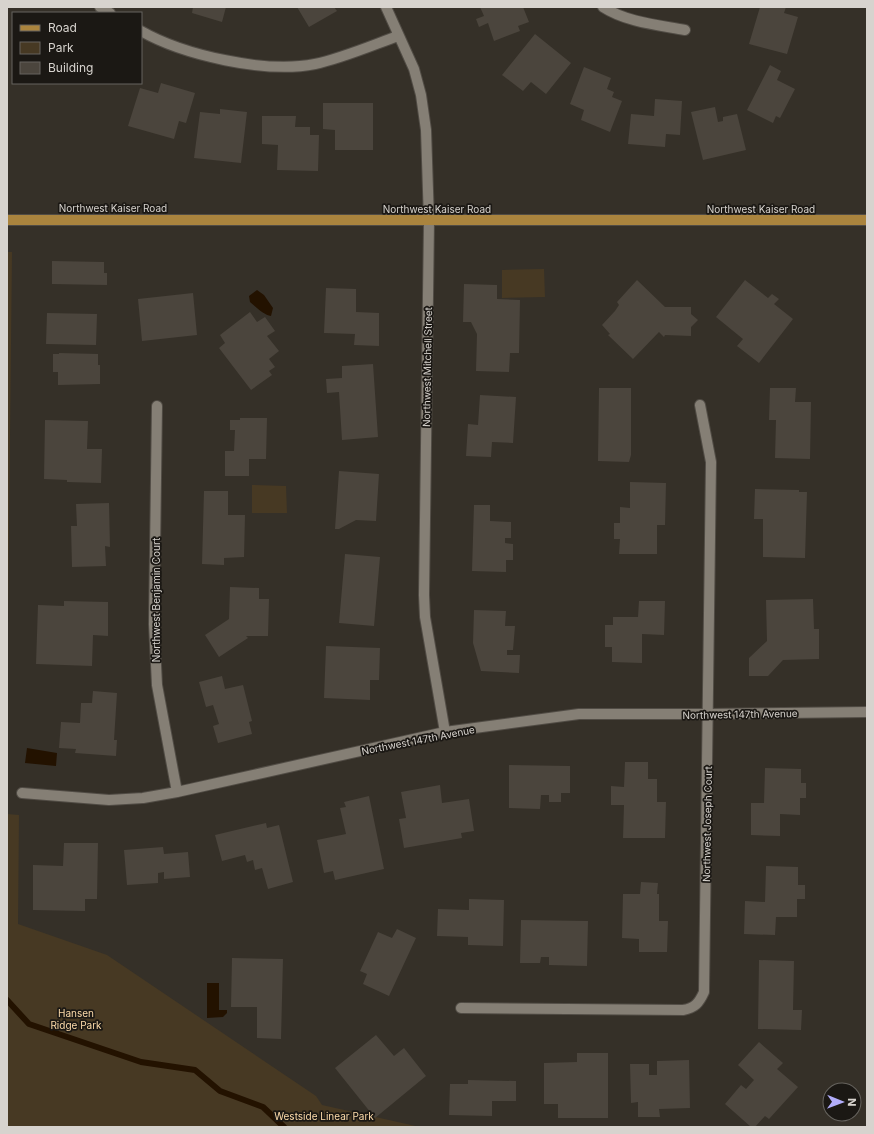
<svg xmlns="http://www.w3.org/2000/svg" width="874" height="1134" viewBox="0 0 874 1134" font-family="Inter,sans-serif">
<style>
.green{fill:#473923}
.water{fill:#231200}
.lines{fill:none;stroke-linecap:round;stroke-linejoin:round}
.stream{stroke:#231200;stroke-width:6}
.building{fill:#4b453d}
.minor-casing{stroke:#514c45;stroke-width:12}
.major-casing{stroke:#514c45;stroke-width:12}
.minor{stroke:#857f75;stroke-width:10}
.major{stroke:#aa843e;stroke-width:10}
.labels{text-anchor:middle;stroke-width:3.5;stroke-linejoin:round;paint-order:stroke}
.street-label{font-size:10px;fill:#d7d3ce;stroke:#1b1814}
.park-label{font-size:10px;fill:#fddbaa;stroke:#1b1814}
</style>
<rect width="100%" height="100%" fill="#353028"/>
<path class="green" d="M7 252H12L7 715Z
M544 269 545 297 502 298V270Z
M252 485 286 486 287 513H252Z
M7 814 19 815 18 924 107 955 316 1096 322 1105 420 1127H7Z"/>
<path class="water" d="M257 290 264 295 273 308 271 316C264 315 256 307 250 302L249 296Z
M27 748 57 753 56 766 25 763Z
M207 983H219V1010H227V1013L223 1017 207 1018Z"/>
<g class="lines">
<path class="stream" d="M7 1000 29 1024 141 1062 195 1070 220 1091 263 1107 284 1127"/>
</g>
<path class="building" d="M193 7H226L222 22 192 13Z
M297 7H334L337 11 309 27Z
M480 7H523L529 22 518 26 520 31 494 41 488 23 479 27 476 19 484 16Z
M760 7H786L784 13 798 17 787 54 749 44Z
M535 34 571 63 546 94 531 82 523 91 502 75Z
M770 65 781 71 777 80 795 89 780 118 776 116 773 123 747 110Z
M584 67 611 78 607 89 614 92 612 97 622 101 610 132 581 120 584 110 570 104Z
M161 83 195 93 186 123 179 121 174 139 128 126 140 88 158 93Z
M655 99 682 101 680 135 666 134 665 147 628 144 631 114 654 116Z
M323 103H373V150H335V130L323 129Z
M715 107 718 122 723 121V117L737 114 746 150 703 160 691 112Z
M220 109 247 112 241 163 194 158 200 112 220 114Z
M262 116H296L295 127H310V135H319L318 171 277 170 278 145 262 144Z
M52 261 104 262V273H107V285L52 284Z
M637 280 665 307H691V314L698 320 691 327V336L665 335 664 337 659 332 633 359 608 335 610 334 602 325 615 311 619 305 617 302Z
M745 280 768 298 772 294 779 299 774 304 793 319 759 363 737 346 743 339 716 317Z
M464 284 497 285V299L520 300 519 353H510L509 372 476 371 477 334 471 322H463Z
M326 288 356 289V312L379 313V346L354 345 355 334 324 333Z
M193 293 197 335 142 341 138 299Z
M250 312 257 322 265 317 275 331 267 336 279 351 269 359 275 367 269 371 272 375 251 390 219 348 225 343 220 335Z
M47 313 97 314 96 345 46 344Z
M59 353 98 354V365H100V384L58 385V372H53V354H59Z
M373 364 378 437 342 440 339 392 327 393 326 379 342 378V366Z
M599 388H631V455L629 462 598 461Z
M770 388H796L795 402H811L810 459 775 458 776 420H769Z
M480 395 516 397 513 443 492 442 491 457 466 456 468 424 478 425Z
M240 418H267L266 459H249V476H225V451H234L235 430H230V420H240Z
M45 420 88 421 87 449H102L101 483 67 482V480L44 479Z
M339 471 379 474 376 521 356 520 339 529H335Z
M630 482 666 483 665 525H657V554H619L620 539H614V523H620V507L630 508Z
M755 489 799 490V492H807L805 558 763 557V519H754Z
M204 491H228V515H245L244 557 224 558V565L202 564Z
M109 503 110 547 105 546 106 566 72 567 71 526H77L76 504Z
M474 505H490V521L511 522V538H505V543L513 544V560H506V572L472 571Z
M345 554 380 557 374 626 339 623Z
M230 587 259 588V599H269L268 636H246L248 638 219 657 205 635 229 619Z
M813 599 814 629H819V659L783 660 768 676H749V658L767 641 766 600Z
M64 601 108 602V636L93 635 92 666 36 664 38 605 64 606Z
M639 601H665L664 635 642 634V663L612 662V647H605V625H613V617H638Z
M474 610 506 611 505 626H515L513 650H507V655H520L519 673 481 671 473 643Z
M326 646 380 648 379 680H370V700L324 698Z
M222 676 225 689 243 685 252 721 249 722 252 734 218 743 213 726 219 724 213 705 206 707 199 682Z
M93 691 117 693 114 740H117L116 756 75 753 76 749 59 748 61 722 80 723 81 703H92Z
M625 762H648V779H657V802H666L665 838H623L624 805H611V786L624 787Z
M509 765 570 766V793H561V802H549V795H541L540 809 509 808Z
M765 768 801 769V783H806V798H800V815L780 814V836L751 835V803H764Z
M440 785 442 803 469 799 474 831 461 833 462 838 404 848 399 819 406 818 401 792Z
M369 796 384 869 335 880 333 871 324 873 317 840 346 834 340 808 346 807 344 802Z
M266 823 267 828 279 825 293 882 268 889 262 868 255 870 253 860 247 862 245 855 222 861 215 835Z
M64 843H98L97 899H85V911L33 910V865L63 866Z
M163 847 164 854 188 852 190 877 164 879V872L158 873V883L127 885 124 850Z
M766 866 798 867V885H805V899H797V917H776L775 935 744 934 745 901 765 902Z
M641 882 658 883 657 894H659V921H668L667 952H639V939L622 938 623 894H640Z
M469 899 504 900 503 946 468 945V937L437 936 438 909 469 910Z
M521 920 588 921 587 966 549 965V957H541L540 963H520Z
M397 929 416 938 389 996 363 984 367 974 360 971 378 932 392 938Z
M232 958 283 959 281 1039 257 1038V1007H231Z
M759 960 794 961 793 1010H802L801 1030 758 1029Z
M376 1035 394 1056 404 1048 426 1076 375 1118 335 1068Z
M759 1042 783 1063 777 1069 798 1087 769 1119 765 1116 755 1127H751L725 1104 741 1085 746 1089 754 1080 738 1065Z
M577 1053H608V1118H558V1104H544V1063L577 1062Z
M689 1060 690 1108 659 1109 660 1117H638V1102L631 1103 630 1064H649V1075H657V1061Z
M468 1080 516 1081V1101H492V1116L449 1115 450 1084H468Z"/>
<g class="lines">
<defs>
<path id="minor" d="M100 7 110 13
M386 7 414 69 421 95 426 130 429 221 424 595 425 617 445 732
M603 7C626 22 658 25 685 30
M141 31C183 55 266 74 315 64 340 59 373 45 398 36
M157 406 154 624 157 685 177 792
M22 793 109 800 143 798 177 792 445 732 579 714H708L867 712
M461 1008 683 1010C695 1008 699 1003 704 992L711 462 700 405"/>
<path id="major" d="M7 220H867"/>
</defs>
<use href="#minor" class="minor-casing"/>
<use href="#major" class="major-casing"/>
<use href="#minor" class="minor"/>
<use href="#major" class="major"/>
</g>
<g class="labels">
<g class="street-label">
<text x="113" y="212">Northwest Kaiser Road</text>
<text x="437" y="213">Northwest Kaiser Road</text>
<text x="761" y="213">Northwest Kaiser Road</text>
<text transform="translate(427 367) rotate(-89)" y="4">Northwest Mitchell Street</text>
<text transform="translate(156 600) rotate(-90)" y="4">Northwest Benjamin Court</text>
<text transform="translate(740 714) rotate(-1)" y="4">Northwest 147th Avenue</text>
<text transform="translate(418 740) rotate(-11)" y="4">Northwest 147th Avenue</text>
<text transform="translate(707 824) rotate(-89)" y="4">Northwest Joseph Court</text>
</g>
<g class="park-label">
<text x="76" y="1017">Hansen<tspan x="76" dy="12">Ridge Park</tspan></text>
<text x="324" y="1120">Westside Linear Park</text>
</g>
</g>
<rect width="874" height="1134" fill="none" stroke="#d7d3ce" stroke-width="16"/>
<rect x="12" y="12" width="130" height="72" fill="#1b1814" stroke="#66635e"/>
<rect x="20" y="25" width="20" height="6" fill="#aa843e" stroke="#66635e"/>
<text x="48" y="32" font-size="12" fill="#d7d3ce">Road</text>
<rect x="20" y="42" width="20" height="12" fill="#473923" stroke="#66635e"/>
<text x="48" y="52" font-size="12" fill="#d7d3ce">Park</text>
<rect x="20" y="62" width="20" height="12" fill="#4b453d" stroke="#66635e"/>
<text x="48" y="72" font-size="12" fill="#d7d3ce">Building</text>
<g transform="translate(842 1102) rotate(91)"><circle r="19" fill="#1b1814" stroke="#66635e"/>
<path d="M0-3L7 15L0 10L-7 15Z" fill="#b2adfa"/>
<text y="-6" font-size="11" font-weight="bold" text-anchor="middle" fill="#d7d3ce">N</text>
</g>
</svg>
